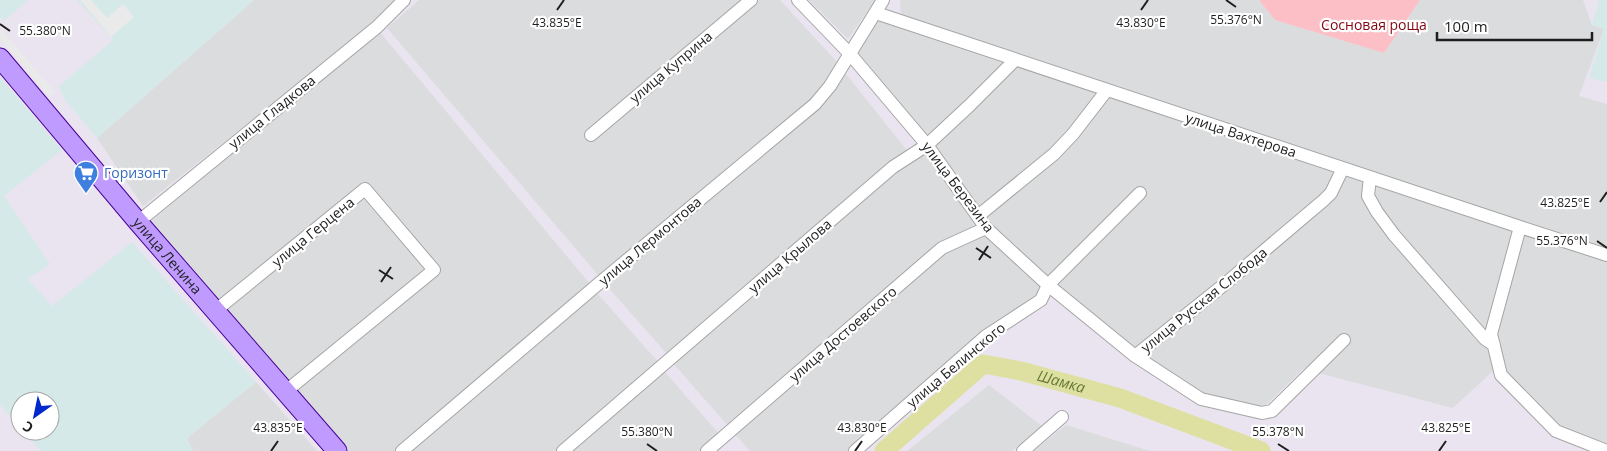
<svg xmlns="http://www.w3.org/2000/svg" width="1607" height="451" viewBox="0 0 1607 451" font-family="'Open Sans',sans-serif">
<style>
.residential{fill:#dbdcdd}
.industrial{fill:#d6e9e9}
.park{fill:#fcbfc6}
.parking{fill:#eaeaea}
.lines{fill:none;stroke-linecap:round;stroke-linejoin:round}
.river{stroke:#dee0a2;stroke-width:19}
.street-casing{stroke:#a5a5a5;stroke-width:14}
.primary-casing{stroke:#480099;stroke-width:21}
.street{stroke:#fff;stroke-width:12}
.primary{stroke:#bf9aff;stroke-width:19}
.ticks{fill:none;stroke:#1e1e1e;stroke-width:2}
.labels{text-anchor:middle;stroke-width:4.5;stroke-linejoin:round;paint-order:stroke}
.park-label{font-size:14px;fill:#830614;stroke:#fff}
.street-label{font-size:14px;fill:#1e1e1e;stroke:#fff}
.shop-label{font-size:14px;fill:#366cbe;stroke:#fff;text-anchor:start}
.water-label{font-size:15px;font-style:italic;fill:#657a33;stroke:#fff}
.ticks-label{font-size:12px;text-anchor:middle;fill:#1e1e1e;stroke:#fff;stroke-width:4.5;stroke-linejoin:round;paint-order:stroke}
</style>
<rect width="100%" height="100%" fill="#eae4f0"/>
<path class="residential" d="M254 0H404L143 206 97 138Z
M419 0H780L838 63 823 86 804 107 599 276 387 28Z
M809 0H875L848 39Z
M900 0H1259L1275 20 1384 53 1420 0H1583L1592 25 1604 29 1579 96 1607 104V251L901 16Z
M878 20 1516 230 1486 333 1495 369 1453 408 1303 369 1261 410 1202 396 1129 350 985 220 857 53Z
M379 31 590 284 396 451H346L149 223Z
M846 74 909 153 669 356 606 285 819 109Z
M927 147 984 227 943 245 729 427 673 363 891 170Z
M985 230 1045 285 1039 298 985 333 847 451H750L734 433 942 250Z
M1523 232 1607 259V443L1561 425 1507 377 1495 337Z
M596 292 660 364 556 451H409Z
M664 371 720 435 701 451H570Z
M256 382 317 451H193L187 438Z
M989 385 1042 426 1012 451H907Z
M1066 425 1150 451H1034Z"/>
<path class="industrial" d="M0 0H28L4 21 0 17Z
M77 0H254L97 138 65 100 59 86 113 40Z
M1599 0H1607V82L1589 78 1604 29 1592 25Z
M0 77 62 150 4 196 50 264 28 279 52 306 132 242 256 382 187 438 193 451H41L23 431H50V401H20V428L0 405Z"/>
<path class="park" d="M1259 0H1420L1384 53 1275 20Z"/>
<path class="parking" d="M80 0H91L107 18 123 4 134 17 111 37Z
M0 28 55 92 49 97 0 39Z"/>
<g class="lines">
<path class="river" id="s1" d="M884 451 983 364 1021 371 1120 398 1261 451"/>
<defs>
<path id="street" d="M798 0 850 54 927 145 986 228 1048 285 1135 356
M876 13 1520 227 1607 255
M591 135 751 0
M1343 168 1331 193 1324 200 1226 283 1135 356 1201 399 1262 413 1272 411 1344 340
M1370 177 1368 196 1377 212 1394 235 1485 339 1494 345
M978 216 1054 154 1073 134 1107 90
M138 222 377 27 404 0
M1520 227 1491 334 1501 375 1556 431 1607 451
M215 311 365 189 434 270 285 392
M402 451 597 285 815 104 830 86 883 0
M563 451 893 167 927 145 970 105 1015 60
M707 451 942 248 986 228
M855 451 986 336 1041 300 1048 285 1140 193
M1023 451 1062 417"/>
<g id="primary">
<path id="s2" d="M0 58 138 222 337 451"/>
</g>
</defs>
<use href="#street" class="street-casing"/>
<use href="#primary" class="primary-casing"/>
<use href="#street" class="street"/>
<use href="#primary" class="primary"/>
</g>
<path class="ticks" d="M1226 0 1236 7M557 10 564 0M1141 10 1148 0M0 24 10 31M1600 202 1607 192M1597 241 1607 248M976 248 991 258M979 260 988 246M379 270 393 279M381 282 391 267M647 444 657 451M1278 444 1289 451M271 451 278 441M855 451 862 441M1439 451 1446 441"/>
<defs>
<symbol id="supermarket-pin" viewBox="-11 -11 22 30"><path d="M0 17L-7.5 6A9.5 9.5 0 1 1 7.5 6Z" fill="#3f7fe0" stroke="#fff"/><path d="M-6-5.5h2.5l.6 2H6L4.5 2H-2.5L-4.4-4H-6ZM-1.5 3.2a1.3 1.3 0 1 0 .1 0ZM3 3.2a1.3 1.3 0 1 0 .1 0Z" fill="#fff"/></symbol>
</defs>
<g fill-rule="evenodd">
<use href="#supermarket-pin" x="72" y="159" width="28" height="38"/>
</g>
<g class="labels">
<g class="park-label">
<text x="1374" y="30">Сосновая роща</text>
</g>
<g class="street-label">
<text transform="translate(671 67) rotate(-40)" y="5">улица Куприна</text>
<text transform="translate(272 112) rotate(-39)" y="5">улица Гладкова</text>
<text transform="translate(1241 135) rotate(18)" y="5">улица Вахтерова</text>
<text transform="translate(958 187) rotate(53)" y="5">улица Березина</text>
<text transform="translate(313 232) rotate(-39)" y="5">улица Герцена</text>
<text transform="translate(650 241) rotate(-40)" y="5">улица Лермонтова</text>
<text dy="5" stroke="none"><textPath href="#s2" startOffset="259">улица Ленина</textPath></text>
<text transform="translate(790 256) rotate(-41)" y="5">улица Крылова</text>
<text transform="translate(1204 300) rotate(-39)" y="5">улица Русская Слобода</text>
<text transform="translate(843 334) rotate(-41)" y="5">улица Достоевского</text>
<text transform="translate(956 365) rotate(-40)" y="5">улица Белинского</text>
</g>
<g class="shop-label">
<text x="104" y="178">Горизонт</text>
</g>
<g class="water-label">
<text dy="5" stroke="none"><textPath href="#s1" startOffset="212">Шамка</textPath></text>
</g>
</g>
<g class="ticks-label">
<text x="1236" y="24">55.376°N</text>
<text x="557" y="27">43.835°E</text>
<text x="1141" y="27">43.830°E</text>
<text x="45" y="35">55.380°N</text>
<text x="1565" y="207">43.825°E</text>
<text x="1562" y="245">55.376°N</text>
<text x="278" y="432">43.835°E</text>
<text x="862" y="432">43.830°E</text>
<text x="1446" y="432">43.825°E</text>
<text x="647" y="436">55.380°N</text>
<text x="1278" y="436">55.378°N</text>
</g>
<g transform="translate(35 416) rotate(213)"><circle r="24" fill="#ffffff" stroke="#a5a5a5"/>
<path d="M0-4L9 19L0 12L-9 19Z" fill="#0028cd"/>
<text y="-8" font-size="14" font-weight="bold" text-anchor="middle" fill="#1e1e1e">С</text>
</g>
<path d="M1437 32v8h155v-8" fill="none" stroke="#1e1e1e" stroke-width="2.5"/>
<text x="1444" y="32" font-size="15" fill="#1e1e1e" stroke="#ffffff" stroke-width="4" paint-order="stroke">100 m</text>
</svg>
